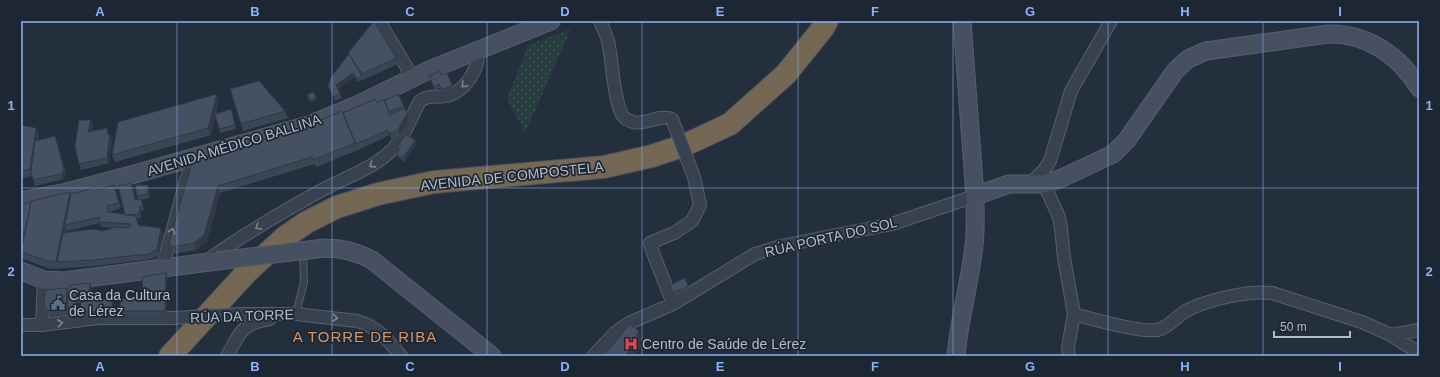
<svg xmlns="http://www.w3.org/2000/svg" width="1440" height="377" viewBox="0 0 1440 377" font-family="Helvetica,sans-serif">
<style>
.park{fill:url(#park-dots)}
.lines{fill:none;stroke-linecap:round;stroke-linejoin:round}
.lane-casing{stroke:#565f6c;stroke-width:8}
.street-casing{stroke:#565f6c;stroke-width:14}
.secondary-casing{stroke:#565f6c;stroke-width:19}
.highway-casing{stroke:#434c59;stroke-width:24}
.lane{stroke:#38414e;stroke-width:6}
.street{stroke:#38414e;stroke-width:12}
.secondary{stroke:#465061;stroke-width:17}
.highway{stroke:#746855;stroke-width:22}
.street-bridge-casing{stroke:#565f6c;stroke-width:14;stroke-linecap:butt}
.secondary-bridge-casing{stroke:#565f6c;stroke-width:19;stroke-linecap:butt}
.street-bridge{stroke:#38414e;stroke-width:12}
.secondary-bridge{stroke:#465061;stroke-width:17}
.wall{fill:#3b4654;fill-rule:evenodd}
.shaded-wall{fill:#303945}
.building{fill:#455162;stroke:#303945}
.oneway{stroke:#7c8592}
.grid{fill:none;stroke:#8ab4f8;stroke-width:1;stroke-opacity:0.55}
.labels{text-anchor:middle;stroke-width:3.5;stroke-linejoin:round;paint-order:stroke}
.street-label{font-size:14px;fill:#b4bcc9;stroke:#1d2633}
.poi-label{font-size:14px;fill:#b4bcc9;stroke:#1d2633;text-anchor:start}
.neighbourhood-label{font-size:15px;letter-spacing:1px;fill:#d59563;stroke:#1d2633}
.neatline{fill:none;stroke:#8ab4f8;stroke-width:1.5}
.grid-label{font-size:13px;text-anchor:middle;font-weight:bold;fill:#8ab4f8}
</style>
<defs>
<pattern id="park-dots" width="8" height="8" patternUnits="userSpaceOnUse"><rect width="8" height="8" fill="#263c3f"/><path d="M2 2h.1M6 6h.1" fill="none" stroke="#435659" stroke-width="1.8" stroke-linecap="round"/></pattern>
</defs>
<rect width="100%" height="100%" fill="#242f3e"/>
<path class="park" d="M571 29 526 131H524L507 99 528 45Z"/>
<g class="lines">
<defs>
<path id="lane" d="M296 314 304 282 303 252"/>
<path id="street" d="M379 21 413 78
M600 21C603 28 606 34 608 41 612 56 614 110 625 118 627 120 631 121 633 122 647 125 659 114 672 119
M1030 184 1044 170 1050 161 1071 91 1111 21
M1044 184 1059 217 1061 228 1064 258 1074 314 1069 341 1068 349 1069 356
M205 262C242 235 282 212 322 190 346 177 373 169 393 149 405 136 411 117 420 101 429 94 437 98 447 96 466 91 479 69 478 51
M162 269 187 177 194 159
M673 304 653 253 650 243 674 233 692 221 700 205 694 177
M241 314H296L357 321C378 327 388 340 401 356
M1074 314C1092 319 1141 333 1158 330 1169 327 1176 317 1186 311 1206 300 1249 290 1272 293L1362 322 1391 335 1419 353
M21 325H42L99 318H174
M42 325 44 280
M1391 335 1419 330
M227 356C241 332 240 324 270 319
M593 356 616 332 629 323 673 304 755 254 781 246 892 224 975 196"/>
<path id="secondary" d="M975 196 1009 184H1044L1062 178 1113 154 1127 140 1175 71 1188 59 1206 51 1328 34C1367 33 1400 56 1419 88
M21 201 67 192 135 174 309 125 357 105 429 70 551 21
M325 248C342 248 357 252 372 260L492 356
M21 271 44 280 64 281 217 261
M956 356C959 319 970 283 974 245 976 229 975 212 975 196L962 21"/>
<path id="highway" d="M170 356 247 272 285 237 307 222 337 207 378 194 434 182 604 167 652 156 685 145 730 124 786 74 823 28 827 21"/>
</defs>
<use href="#lane" class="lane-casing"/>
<use href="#street" class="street-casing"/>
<use href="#secondary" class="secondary-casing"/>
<use href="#highway" class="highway-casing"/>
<use href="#lane" class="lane"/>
<use href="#street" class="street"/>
<use href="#secondary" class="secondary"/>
<use href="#highway" class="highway"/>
<defs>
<path id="street-bridge" d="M672 119 694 177
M174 318 241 314"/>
<path id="secondary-bridge" d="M217 261 325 248"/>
</defs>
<use href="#street-bridge" class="street-bridge-casing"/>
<use href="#secondary-bridge" class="secondary-bridge-casing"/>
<use href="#street-bridge" class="street-bridge"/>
<use href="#secondary-bridge" class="secondary-bridge"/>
</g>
<path class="wall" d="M348 53 396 58 398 64 358 82 355 77 338 89 342 98 335 101 328 86 349 54Z
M442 75 452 85 454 89 446 92H442L440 88 435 90 429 76Z
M308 97H316L317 99 310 102Z
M219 101 216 114 232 113 236 129 220 133 216 115 211 135 115 162 112 155Z
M384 101 404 106 409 119 400 136 391 139 390 135 358 150 316 167 315 164 220 193 207 242 196 250 175 254 172 250 169 243 191 166 299 129 343 113Z
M285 111 288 118 243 131 241 124Z
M91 120 93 125 91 131 107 128 109 135 110 134 112 140 109 163 81 170 79 164Z
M21 125 36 128 39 135 38 140 57 141 66 174 63 179 35 186 32 176 21 179Z
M415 140 416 144 404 162 398 157 397 154 399 151 397 147Z
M114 185 121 208 110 212 125 215 133 187 136 200 138 199 137 196 148 185 149 188 150 198 141 200 144 210 141 211V218H136L139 225 163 234 159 255 151 259 95 266 51 269 23 259 21 253V204L70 192 71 194 98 190ZM100 223 101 227 113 228 103 231 66 232V230L67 231Z
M166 273 167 277V315H120L119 311 144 296 143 293ZM156 296V301L148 300 147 297Z
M685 278 690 290 674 296 670 285Z
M91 286V299H112L113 303V315L81 316 80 312 81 303H77L78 311H69V314L50 316 46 312 44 306 70 288Z"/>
<path class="shaded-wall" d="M353 73 355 77 338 89 336 85Z
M217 94 219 101 211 135 208 128Z
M407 113 409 119 400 136 398 130Z
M91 120 93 125 90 138 88 132Z
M36 128 39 135 33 176 30 169Z
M107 128 109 133 110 138V134L112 140 109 163 107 158 108 135Z
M55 136 57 141 66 174 63 179 61 174Z
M415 140 416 144 404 162 403 158Z
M148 185 149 188 150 198 148 194Z
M218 186 220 193 207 242 196 250 194 243Z
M70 192 73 199 65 225 66 230 60 262H57L56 261Z
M140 207 141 211V218L139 214Z
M161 228 163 234 159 255 157 249Z
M166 273 167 277V315L165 311Z
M90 283 91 286 90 303 89 299Z
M112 299 113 303V315L112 311Z
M639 331 642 338 640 341 642 346 634 356H625L637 335Z"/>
<path class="building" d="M374 21 396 58 362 74 348 53Z
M349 54 362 76 357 79 353 73 336 85 340 94 334 97 328 86 331 77Z
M440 71 442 75 447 73 452 85 444 89H441L439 84 434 87 429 76Z
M259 81 285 111 241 124 230 89Z
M313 92 316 97 310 100 307 95Z
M217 94 208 128 112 155 118 122Z
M398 94 404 106 389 112 384 101Z
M375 99 377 103 384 99 390 115 405 108 407 113 398 130 389 134 388 130 356 144 343 113Z
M231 109 235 125 219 129 215 114Z
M342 111 355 143 313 160 312 157 218 186 204 235 194 243 172 247 169 243 191 166 197 160 299 129Z
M79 120H91L88 132 107 128 108 135 110 134 107 158 79 164 75 146Z
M21 125 36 128 30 169 21 171Z
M406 134 415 140 403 158 397 154 400 149 397 147Z
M55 136 64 169 61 174 33 180 31 171 35 141Z
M131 183 135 200 141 199 143 206 140 207 139 214 125 215 118 186Z
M114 185 119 203 107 206 108 212 136 216 138 225 161 228 157 249 149 254 93 260 57 262 63 233 92 229 103 231 116 227 130 228 131 224 99 222 100 217 65 225 71 194 97 187 98 190Z
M135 185H148V194L137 196Z
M70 192 56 261H48L21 252 31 201Z
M31 202 25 232 21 230V204Z
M21 231 24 233 22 246 21 245Z
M166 273 165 311H119L121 298 136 300V297L141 298V295L146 296V300L156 301V292L143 293 142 277Z
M685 278 688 286 673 293 670 285Z
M90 283 89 299H112V311L80 312 81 299H76L77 308H68L67 288H70V285Z
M66 288 67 309 48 310 44 306 45 290Z
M630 324 639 331 637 335 639 339 625 356H603Z"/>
<defs><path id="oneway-chevron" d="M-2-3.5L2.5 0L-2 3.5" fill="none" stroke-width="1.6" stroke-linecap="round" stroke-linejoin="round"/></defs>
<g class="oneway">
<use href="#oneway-chevron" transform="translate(464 85) rotate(133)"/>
<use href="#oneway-chevron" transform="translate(372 165) rotate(147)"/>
<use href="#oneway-chevron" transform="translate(258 227) rotate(149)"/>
<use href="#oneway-chevron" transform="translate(172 231) rotate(-74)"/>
<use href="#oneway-chevron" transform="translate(335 318) rotate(6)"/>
<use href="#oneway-chevron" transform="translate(60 323) rotate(-7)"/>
</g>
<path class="grid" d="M177 21V356M332 21V356M487 21V356M642 21V356M798 21V356M953 21V356M1108 21V356M1263 21V356M21 188H1419"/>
<defs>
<symbol id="civic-bare" viewBox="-9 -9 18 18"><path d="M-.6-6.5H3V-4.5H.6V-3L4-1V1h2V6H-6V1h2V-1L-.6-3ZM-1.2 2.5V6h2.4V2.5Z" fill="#5c6f8a" stroke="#1d2633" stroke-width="2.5" paint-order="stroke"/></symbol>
<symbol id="hospital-bare" viewBox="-9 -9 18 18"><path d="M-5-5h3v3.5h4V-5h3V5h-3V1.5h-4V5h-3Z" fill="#e0444e" stroke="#1d2633" stroke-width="2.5" paint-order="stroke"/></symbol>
</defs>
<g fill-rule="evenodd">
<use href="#civic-bare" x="48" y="293" width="20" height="20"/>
<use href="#hospital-bare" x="621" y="334" width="20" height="20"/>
</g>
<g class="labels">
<g class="street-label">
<text transform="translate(234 145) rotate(-17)" y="5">AVENIDA MÉDICO BALLINA</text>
<text transform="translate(512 176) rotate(-6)" y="5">AVENIDA DE COMPOSTELA</text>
<text transform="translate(831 237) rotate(-13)" y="5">RÚA PORTA DO SOL</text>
<text transform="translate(242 316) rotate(-2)" y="5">RÚA DA TORRE</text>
</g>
<g class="poi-label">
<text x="69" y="300">Casa da Cultura<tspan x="69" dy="16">de Lérez</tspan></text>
<text x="642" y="349">Centro de Saúde de Lérez</text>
</g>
<g class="neighbourhood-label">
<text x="365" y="342">A TORRE DE RIBA</text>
</g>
</g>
<rect width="1440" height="377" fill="none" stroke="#1d2633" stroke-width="44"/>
<path d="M1274 331v6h76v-6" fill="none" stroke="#b4bcc9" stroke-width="2"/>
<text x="1280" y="331" font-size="12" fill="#b4bcc9" stroke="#1d2633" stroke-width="3" paint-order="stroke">50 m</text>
<rect x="22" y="22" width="1396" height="333" class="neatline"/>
<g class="grid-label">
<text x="100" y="16">A</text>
<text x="255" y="16">B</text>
<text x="410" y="16">C</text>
<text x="565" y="16">D</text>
<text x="720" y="16">E</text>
<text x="875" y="16">F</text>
<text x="1030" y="16">G</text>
<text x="1185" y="16">H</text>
<text x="1340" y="16">I</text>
<text x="11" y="110">1</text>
<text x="1429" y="110">1</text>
<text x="11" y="276">2</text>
<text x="1429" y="276">2</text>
<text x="100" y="371">A</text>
<text x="255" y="371">B</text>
<text x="410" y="371">C</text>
<text x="565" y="371">D</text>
<text x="720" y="371">E</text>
<text x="875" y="371">F</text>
<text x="1030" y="371">G</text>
<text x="1185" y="371">H</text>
<text x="1340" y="371">I</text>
</g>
</svg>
